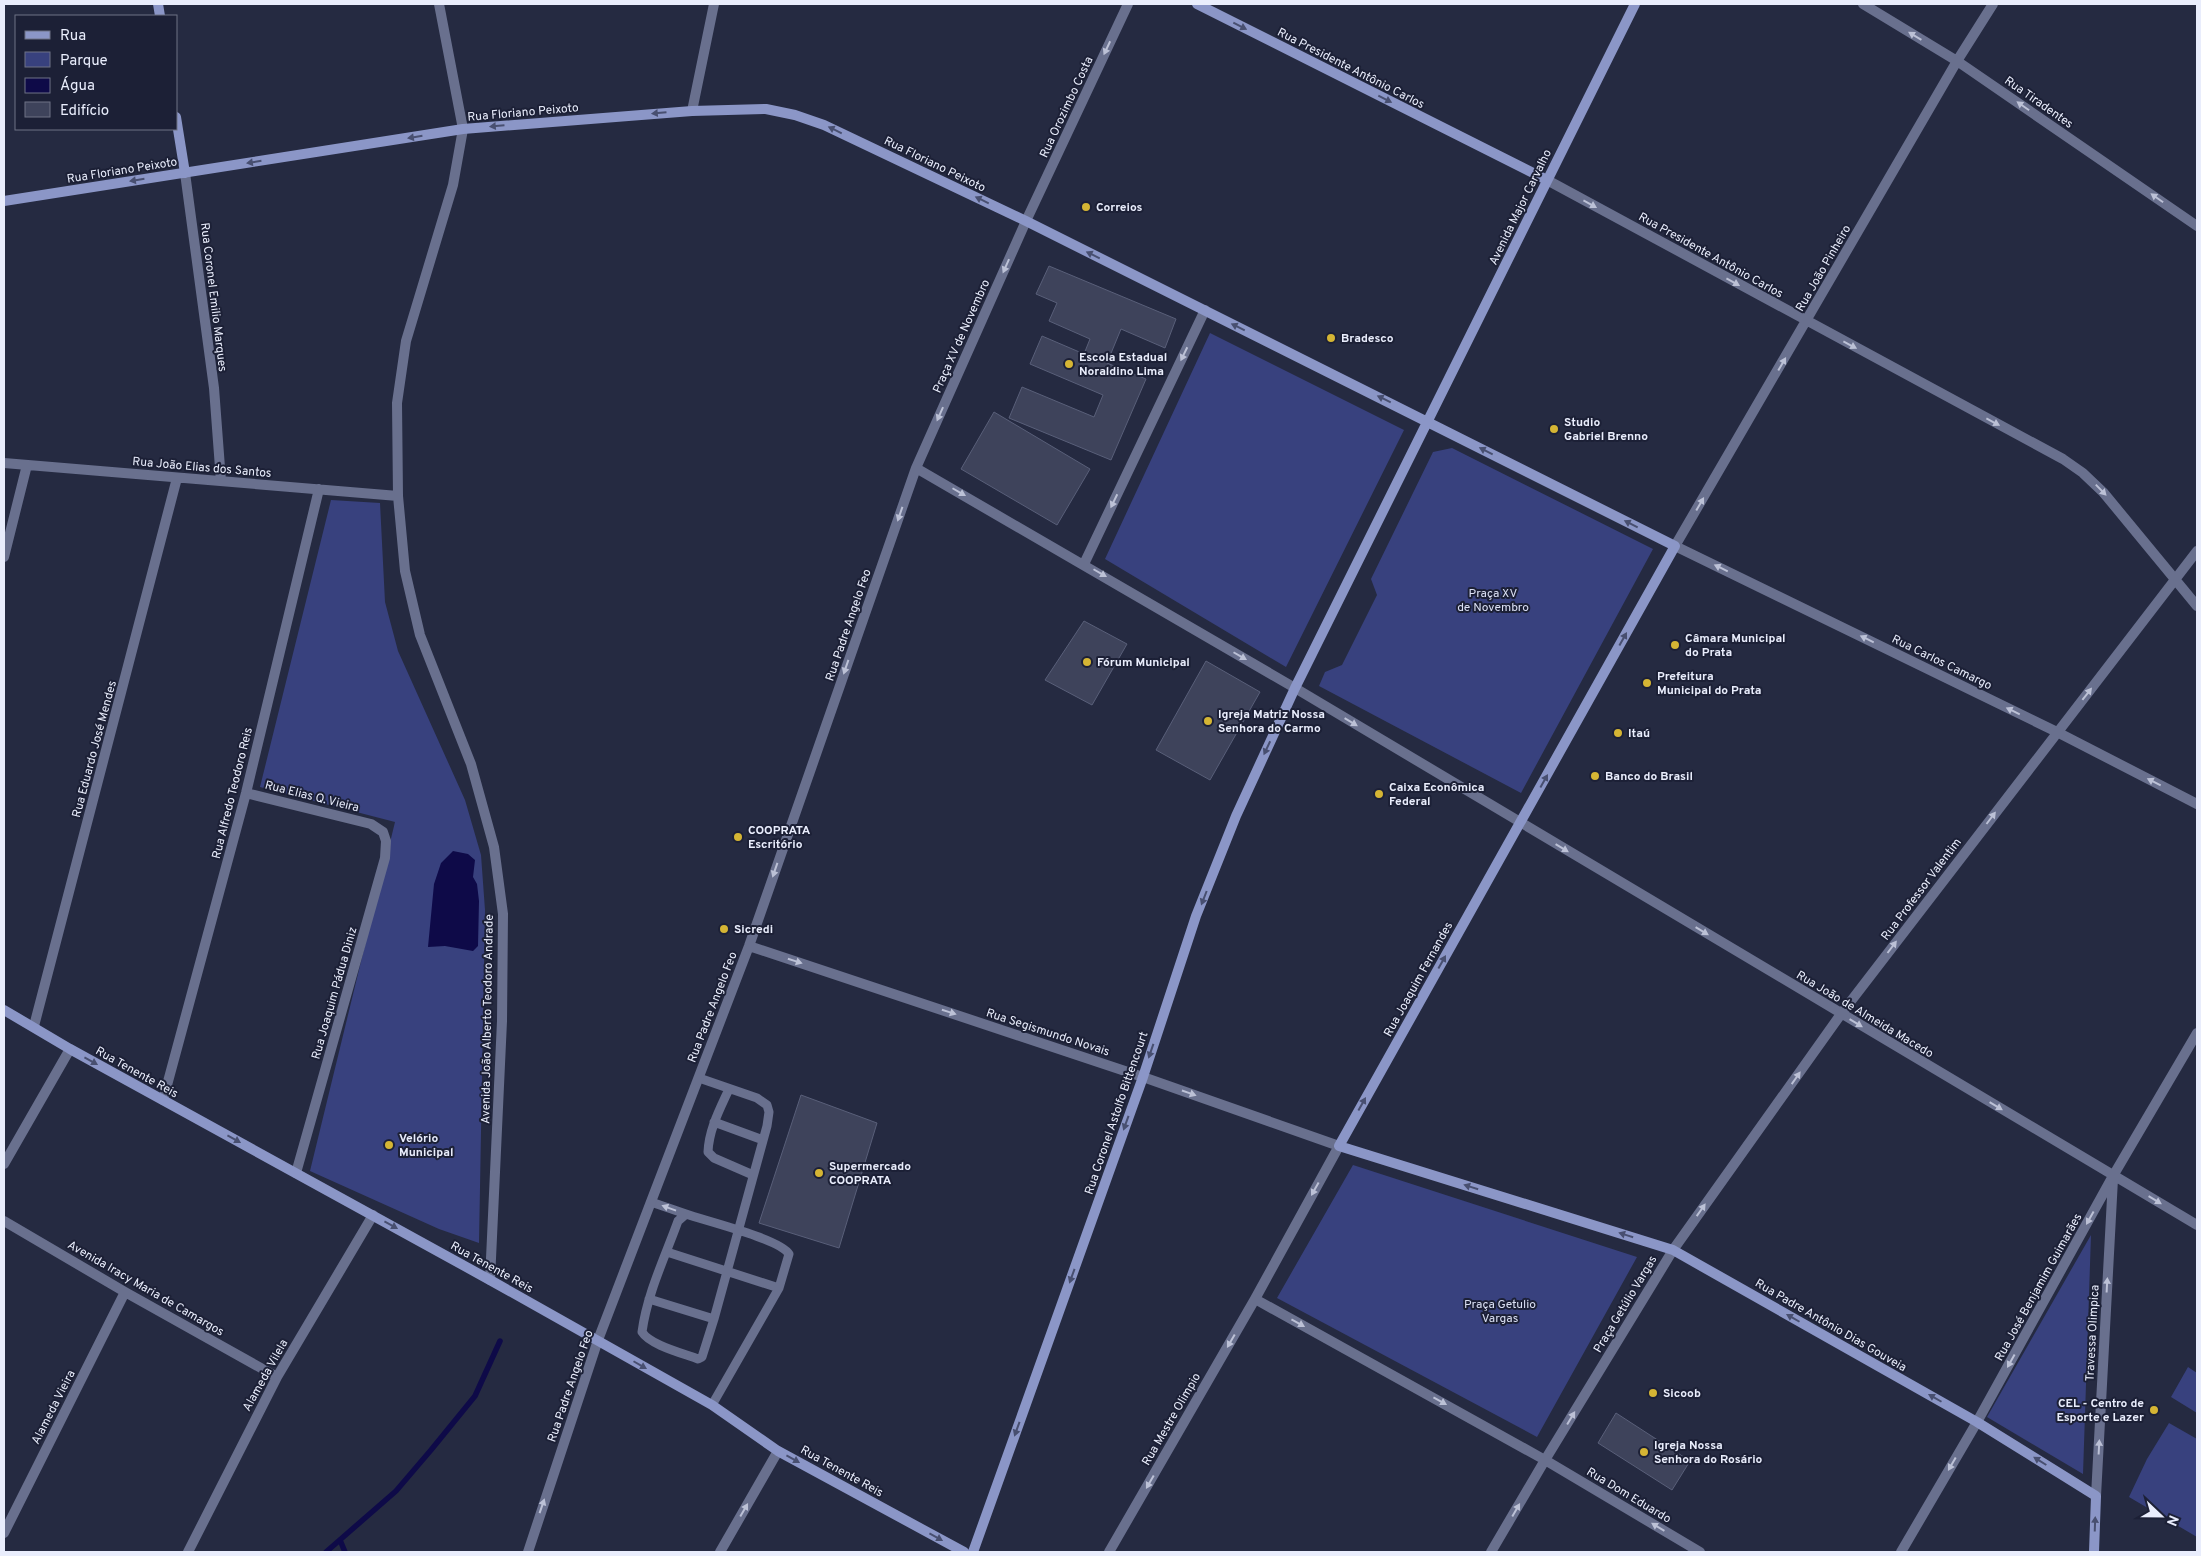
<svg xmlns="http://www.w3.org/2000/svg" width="2201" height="1556" viewBox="0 0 2201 1556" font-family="Overpass,sans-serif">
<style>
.green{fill:#38417e}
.water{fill:#0e0a48}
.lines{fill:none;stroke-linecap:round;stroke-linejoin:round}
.stream{stroke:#0e0a48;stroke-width:5.5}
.building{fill:#3e435b;stroke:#595f79}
.lane{stroke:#69708e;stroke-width:9}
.street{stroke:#69708e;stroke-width:10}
.secondary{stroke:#8b96c7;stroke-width:10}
.oneway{fill:#484f70}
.oneway2{fill:#bcc1d6}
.poi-dot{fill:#d5b534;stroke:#1c2036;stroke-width:2}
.labels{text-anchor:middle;stroke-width:4;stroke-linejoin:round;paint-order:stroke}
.street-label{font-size:12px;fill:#e9edfc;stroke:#1c2036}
.poi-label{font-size:12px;font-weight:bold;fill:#e9edfc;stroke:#1c2036;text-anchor:start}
.park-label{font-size:12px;fill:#dbe0f4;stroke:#1c2036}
</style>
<rect width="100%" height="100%" fill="#252a41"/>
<path class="green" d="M1210 333 1404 430 1286 667 1105 559Z
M1452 448 1653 549 1521 793 1319 686 1325 672 1342 665 1377 595 1371 579 1433 452Z
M331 500 380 503 385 602 398 651 465 800 481 855 485 910 479 1243 439 1229 310 1171 395 822 260 787Z
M1353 1165 1637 1257 1537 1437 1277 1298Z
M2091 1235 2083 1474 1987 1417Z
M2188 1367 2197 1373V1413L2171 1397Z
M2169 1423 2197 1439V1537L2129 1497 2147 1459Z"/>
<path class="water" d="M453 851 468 854 475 860 473 877 477 884 479 901 478 946 473 951 445 946 428 947 434 884 441 863Z"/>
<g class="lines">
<path class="stream" d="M340 1540 345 1552
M326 1552 396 1491 431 1450 475 1396 500 1341"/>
</g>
<path class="building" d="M1049 266 1176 319 1165 348 1121 329 1107 363 1146 379 1111 460 1009 418 1022 387 1094 417 1103 395 1030 364 1042 336 1084 354 1090 339 1049 321 1057 303 1036 294Z
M994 412 1090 469 1057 525 961 469Z
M1084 621 1127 644 1092 705 1045 680Z
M1206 661 1260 692 1210 780 1156 750Z
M801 1095 877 1123 839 1248 759 1223Z
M1616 1413 1690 1461 1672 1490 1598 1443Z"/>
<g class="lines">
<path class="lane" d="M699 1078 757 1098 767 1105 769 1112 767 1126 714 1319 702 1357 698 1359C682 1353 650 1345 642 1332 647 1294 665 1257 678 1221L686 1214C706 1221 780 1239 789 1254L779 1288 712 1405
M729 1089C720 1109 709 1129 708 1152L714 1158 753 1175
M714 1122 763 1140
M651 1202 686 1214
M667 1252 779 1288
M649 1299 714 1319"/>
<path class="street" d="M439 4 463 129 453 185 406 341 397 403 398 496 405 571 420 635 471 764 494 847 503 914 502 1021 490 1280
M1863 4 1957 61 2197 226
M1993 4 1957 61 1675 546 2057 732 2197 804
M692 111 714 4
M185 173 214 388 221 481
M1547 180 2063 459 2083 473 2103 492 2197 606
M4 463 398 496
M916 468 1295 688 2197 1225
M4 557 27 465
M1084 564 1205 310
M246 793 371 824 383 832 386 841 385 858 296 1173
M749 946 1143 1077 1339 1146 1255 1299 1109 1552
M34 1026 177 478
M163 1100 246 793 319 489
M4 1164 70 1049
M4 1221 125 1292 277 1377
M1255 1299 1545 1460 1700 1552
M2096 1496 2113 1179
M4 1533 125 1292
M188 1552 277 1377 373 1215
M528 1552 598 1340 749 946 916 468 1026 221 1128 4
M720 1552 778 1451
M1491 1552 1545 1460 1673 1250 1841 1014 2197 551
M1901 1552 1977 1422 2113 1176 2197 1033"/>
<path class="secondary" d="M158 4 160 16
M1197 4 1547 180
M176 117 185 173
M4 201 463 129 692 111 766 109 795 115 824 125 1026 221 1675 546 1339 1146 1673 1250 1977 1422 2096 1496 2094 1552
M4 1010 70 1049 490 1280 712 1405 778 1451 964 1552
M973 1552 1143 1077 1196 916 1236 816 1295 688 1635 4"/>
</g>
<defs><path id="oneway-solid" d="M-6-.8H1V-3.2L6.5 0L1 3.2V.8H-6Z" transform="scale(1.25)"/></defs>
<g class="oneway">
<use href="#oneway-solid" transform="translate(1240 26) rotate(27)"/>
<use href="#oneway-solid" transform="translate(1385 99) rotate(27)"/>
<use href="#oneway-solid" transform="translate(659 113) rotate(175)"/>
<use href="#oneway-solid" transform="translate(497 126) rotate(175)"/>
<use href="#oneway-solid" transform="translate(835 130) rotate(-154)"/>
<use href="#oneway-solid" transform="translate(415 137) rotate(171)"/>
<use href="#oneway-solid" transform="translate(254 162) rotate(171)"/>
<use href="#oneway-solid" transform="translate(137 180) rotate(171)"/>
<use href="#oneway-solid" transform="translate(982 200) rotate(-154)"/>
<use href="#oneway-solid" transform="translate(1093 255) rotate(-154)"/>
<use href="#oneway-solid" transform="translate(1238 327) rotate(-154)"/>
<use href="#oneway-solid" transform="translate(1384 399) rotate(-154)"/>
<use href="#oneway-solid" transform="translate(1486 451) rotate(-153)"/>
<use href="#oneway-solid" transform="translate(1631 524) rotate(-153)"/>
<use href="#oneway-solid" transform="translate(1623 639) rotate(-61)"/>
<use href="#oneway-solid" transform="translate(1267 748) rotate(115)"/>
<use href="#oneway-solid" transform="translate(1544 781) rotate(-61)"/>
<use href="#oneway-solid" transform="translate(1204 898) rotate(111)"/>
<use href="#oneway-solid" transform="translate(1442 962) rotate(-61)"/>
<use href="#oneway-solid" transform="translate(1151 1051) rotate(109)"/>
<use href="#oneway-solid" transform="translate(91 1061) rotate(29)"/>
<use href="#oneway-solid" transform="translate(1362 1104) rotate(-61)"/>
<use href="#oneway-solid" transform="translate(1126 1123) rotate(110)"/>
<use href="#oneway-solid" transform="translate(234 1139) rotate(29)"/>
<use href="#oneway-solid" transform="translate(1471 1187) rotate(-163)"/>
<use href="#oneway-solid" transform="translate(391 1225) rotate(29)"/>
<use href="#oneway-solid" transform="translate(1626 1235) rotate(-163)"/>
<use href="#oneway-solid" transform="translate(1072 1276) rotate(110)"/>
<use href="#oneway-solid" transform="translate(1793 1318) rotate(-150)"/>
<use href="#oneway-solid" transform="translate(640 1365) rotate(30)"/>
<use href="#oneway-solid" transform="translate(1935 1398) rotate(-150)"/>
<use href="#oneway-solid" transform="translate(1017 1429) rotate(110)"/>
<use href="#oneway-solid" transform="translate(793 1459) rotate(29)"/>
<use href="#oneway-solid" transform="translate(2040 1461) rotate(-148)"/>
<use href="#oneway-solid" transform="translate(2095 1524) rotate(-88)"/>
<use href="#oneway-solid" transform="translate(936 1537) rotate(29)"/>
</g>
<g class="oneway2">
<use href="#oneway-solid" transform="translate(1915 36) rotate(-149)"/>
<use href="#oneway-solid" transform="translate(1107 48) rotate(115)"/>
<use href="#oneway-solid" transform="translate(2023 106) rotate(-145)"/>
<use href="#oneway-solid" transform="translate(2157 198) rotate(-145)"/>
<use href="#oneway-solid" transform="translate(1590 204) rotate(29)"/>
<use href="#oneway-solid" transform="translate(1006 266) rotate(114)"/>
<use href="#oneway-solid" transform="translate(1733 282) rotate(29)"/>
<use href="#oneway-solid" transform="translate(1850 345) rotate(28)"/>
<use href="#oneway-solid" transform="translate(1184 354) rotate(116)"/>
<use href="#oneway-solid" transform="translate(1782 364) rotate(-60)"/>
<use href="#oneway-solid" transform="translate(940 414) rotate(114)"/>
<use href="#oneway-solid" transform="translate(1993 422) rotate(28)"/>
<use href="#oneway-solid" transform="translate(2101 490) rotate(46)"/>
<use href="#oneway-solid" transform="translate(959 492) rotate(30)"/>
<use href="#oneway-solid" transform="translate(1114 501) rotate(116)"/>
<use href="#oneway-solid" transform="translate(1700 504) rotate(-60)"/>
<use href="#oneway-solid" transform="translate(900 514) rotate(109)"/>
<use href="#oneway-solid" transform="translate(1721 568) rotate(-154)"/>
<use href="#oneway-solid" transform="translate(1100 573) rotate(30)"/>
<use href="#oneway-solid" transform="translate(1867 639) rotate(-154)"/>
<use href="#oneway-solid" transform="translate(1240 656) rotate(30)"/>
<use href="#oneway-solid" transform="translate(846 667) rotate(109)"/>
<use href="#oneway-solid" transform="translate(2087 694) rotate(-52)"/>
<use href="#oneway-solid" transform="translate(2013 711) rotate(-154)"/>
<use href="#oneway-solid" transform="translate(1351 722) rotate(31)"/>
<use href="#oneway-solid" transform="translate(2154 782) rotate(-153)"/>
<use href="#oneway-solid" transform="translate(1991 818) rotate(-53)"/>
<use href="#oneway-solid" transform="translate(1562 848) rotate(31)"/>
<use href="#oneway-solid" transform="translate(775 870) rotate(109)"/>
<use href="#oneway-solid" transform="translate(1702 931) rotate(31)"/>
<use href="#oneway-solid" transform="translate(1892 947) rotate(-53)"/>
<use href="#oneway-solid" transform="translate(795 961) rotate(18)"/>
<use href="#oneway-solid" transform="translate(949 1012) rotate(18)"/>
<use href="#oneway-solid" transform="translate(1856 1023) rotate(31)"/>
<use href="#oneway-solid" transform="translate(1796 1078) rotate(-55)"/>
<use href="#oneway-solid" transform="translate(1189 1093) rotate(19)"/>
<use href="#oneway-solid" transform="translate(1996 1106) rotate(31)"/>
<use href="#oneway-solid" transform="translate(1315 1189) rotate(119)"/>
<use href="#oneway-solid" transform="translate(2155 1200) rotate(31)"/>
<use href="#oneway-solid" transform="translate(669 1208) rotate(-160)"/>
<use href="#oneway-solid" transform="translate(1701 1210) rotate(-55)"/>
<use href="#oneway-solid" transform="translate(2090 1218) rotate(119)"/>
<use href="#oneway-solid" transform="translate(2107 1285) rotate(-87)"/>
<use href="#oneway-solid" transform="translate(1298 1323) rotate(29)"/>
<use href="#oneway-solid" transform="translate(1231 1341) rotate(120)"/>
<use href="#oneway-solid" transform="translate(2011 1361) rotate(119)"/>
<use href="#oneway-solid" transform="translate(1440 1401) rotate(29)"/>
<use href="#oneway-solid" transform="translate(1571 1418) rotate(-59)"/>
<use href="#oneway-solid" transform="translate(2099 1447) rotate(-87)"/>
<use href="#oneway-solid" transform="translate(1952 1464) rotate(120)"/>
<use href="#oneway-solid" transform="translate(1150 1482) rotate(120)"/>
<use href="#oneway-solid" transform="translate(542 1506) rotate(-71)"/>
<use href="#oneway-solid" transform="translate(744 1510) rotate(-60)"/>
<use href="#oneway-solid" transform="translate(1516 1510) rotate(-60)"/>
<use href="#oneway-solid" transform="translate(1658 1527) rotate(-149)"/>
</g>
<g class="poi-dot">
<circle cx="1086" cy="207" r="5"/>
<circle cx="1331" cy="338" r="5"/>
<circle cx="1069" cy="364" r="5"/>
<circle cx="1554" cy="429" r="5"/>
<circle cx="1675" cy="645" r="5"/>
<circle cx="1087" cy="662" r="5"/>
<circle cx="1647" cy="683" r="5"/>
<circle cx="1208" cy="721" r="5"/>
<circle cx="1618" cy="733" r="5"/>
<circle cx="1595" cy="776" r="5"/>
<circle cx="1379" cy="794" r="5"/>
<circle cx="738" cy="837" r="5"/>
<circle cx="724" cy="929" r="5"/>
<circle cx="389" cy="1145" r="5"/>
<circle cx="819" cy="1173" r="5"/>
<circle cx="1653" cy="1393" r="5"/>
<circle cx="2154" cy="1410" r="5"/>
<circle cx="1644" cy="1452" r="5"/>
</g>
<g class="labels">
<g class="street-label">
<text transform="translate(1351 68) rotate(27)" y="4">Rua Presidente Antônio Carlos</text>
<text transform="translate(2039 102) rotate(35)" y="4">Rua Tiradentes</text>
<text transform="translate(1066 107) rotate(-65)" y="4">Rua Orozimbo Costa</text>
<text transform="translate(523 112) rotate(-5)" y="4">Rua Floriano Peixoto</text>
<text transform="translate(935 164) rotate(26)" y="4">Rua Floriano Peixoto</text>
<text transform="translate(122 170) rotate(-9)" y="4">Rua Floriano Peixoto</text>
<text transform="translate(1520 207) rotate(-64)" y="4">Avenida Major Carvalho</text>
<text transform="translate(1711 255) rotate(29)" y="4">Rua Presidente Antônio Carlos</text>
<text transform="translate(1823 268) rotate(-60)" y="4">Rua João Pinheiro</text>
<text transform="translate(214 297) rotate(83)" y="4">Rua Coronel Emilio Marques</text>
<text transform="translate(961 336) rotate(-66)" y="4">Praça XV de Novembro</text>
<text transform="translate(202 467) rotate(5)" y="4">Rua João Elias dos Santos</text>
<text transform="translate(848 625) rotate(-71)" y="4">Rua Padre Angelo Feo</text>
<text transform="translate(1942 662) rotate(26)" y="4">Rua Carlos Camargo</text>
<text transform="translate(94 749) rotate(-75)" y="4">Rua Eduardo José Mendes</text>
<text transform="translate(232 793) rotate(-76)" y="4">Rua Alfredo Teodoro Reis</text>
<text transform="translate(312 796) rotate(14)" y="4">Rua Elias Q. Vieira</text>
<text transform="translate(1921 889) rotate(-53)" y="4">Rua Professor Valentim</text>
<text transform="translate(1418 979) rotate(-61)" y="4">Rua Joaquim Fernandes</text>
<text transform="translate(334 993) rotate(-74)" y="4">Rua Joaquim Pádua Diniz</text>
<text transform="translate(712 1007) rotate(-69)" y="4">Rua Padre Angelo Feo</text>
<text transform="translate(1865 1014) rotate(31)" y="4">Rua João de Almeida Macedo</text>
<text transform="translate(487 1019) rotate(-89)" y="4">Avenida João Alberto Teodoro Andrade</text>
<text transform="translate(1048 1032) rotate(18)" y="4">Rua Segismundo Novais</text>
<text transform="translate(137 1072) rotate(29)" y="4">Rua Tenente Reis</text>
<text transform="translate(1116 1113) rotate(-71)" y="4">Rua Coronel Astolfo Bittencourt</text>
<text transform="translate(492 1267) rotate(29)" y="4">Rua Tenente Reis</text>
<text transform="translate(2038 1287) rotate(-61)" y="4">Rua José Benjamim Guimarães</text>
<text transform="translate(146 1288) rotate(30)" y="4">Avenida Iracy Maria de Camargos</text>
<text transform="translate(1625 1304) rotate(-59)" y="4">Praça Getúlio Vargas</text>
<text transform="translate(1831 1325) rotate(30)" y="4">Rua Padre Antônio Dias Gouveia</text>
<text transform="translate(2092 1333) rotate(-87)" y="4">Travessa Olimpica</text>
<text transform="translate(265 1375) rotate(-61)" y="4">Alameda Vilela</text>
<text transform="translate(570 1386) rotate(-71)" y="4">Rua Padre Angelo Feo</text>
<text transform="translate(53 1407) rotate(-63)" y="4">Alameda Vieira</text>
<text transform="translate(1171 1419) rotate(-60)" y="4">Rua Mestre Olimpio</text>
<text transform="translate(842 1471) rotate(29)" y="4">Rua Tenente Reis</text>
<text transform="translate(1629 1495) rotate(31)" y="4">Rua Dom Eduardo</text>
</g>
<g class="poi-label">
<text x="1096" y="211">Correios</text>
<text x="1341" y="342">Bradesco</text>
<text x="1079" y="361">Escola Estadual<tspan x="1079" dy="14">Noraldino Lima</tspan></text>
<text x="1564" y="426">Studio<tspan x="1564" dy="14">Gabriel Brenno</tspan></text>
<text x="1685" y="642">Câmara Municipal<tspan x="1685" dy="14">do Prata</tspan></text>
<text x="1097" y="666">Fórum Municipal</text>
<text x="1657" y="680">Prefeitura<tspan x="1657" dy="14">Municipal do Prata</tspan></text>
<text x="1218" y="718">Igreja Matriz Nossa<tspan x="1218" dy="14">Senhora do Carmo</tspan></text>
<text x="1628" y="737">Itaú</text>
<text x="1605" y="780">Banco do Brasil</text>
<text x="1389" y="791">Caixa Econômica<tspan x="1389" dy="14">Federal</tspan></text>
<text x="748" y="834">COOPRATA<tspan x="748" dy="14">Escritório</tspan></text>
<text x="734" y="933">Sicredi</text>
<text x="399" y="1142">Velório<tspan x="399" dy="14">Municipal</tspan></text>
<text x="829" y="1170">Supermercado<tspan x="829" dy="14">COOPRATA</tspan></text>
<text x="1663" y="1397">Sicoob</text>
<text x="2144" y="1407" text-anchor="end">CEL - Centro de<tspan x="2144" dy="14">Esporte e Lazer</tspan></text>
<text x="1654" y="1449">Igreja Nossa<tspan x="1654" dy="14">Senhora do Rosário</tspan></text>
</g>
<g class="park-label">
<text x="1493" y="597">Praça XV<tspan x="1493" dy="14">de Novembro</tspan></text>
<text x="1500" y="1308">Praça Getulio<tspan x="1500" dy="14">Vargas</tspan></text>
</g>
</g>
<rect width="2201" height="1556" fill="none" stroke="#e9edfc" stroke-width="10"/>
<rect x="15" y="15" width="162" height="115" fill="#1c2036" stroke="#6e7285"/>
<rect x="25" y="31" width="25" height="8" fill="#8b96c7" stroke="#6e7285"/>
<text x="60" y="40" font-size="15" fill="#e9edfc">Rua</text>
<rect x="25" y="52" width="25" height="15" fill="#38417e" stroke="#6e7285"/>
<text x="60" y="65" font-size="15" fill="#e9edfc">Parque</text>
<rect x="25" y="78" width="25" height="15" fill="#0e0a48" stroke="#6e7285"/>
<text x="60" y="90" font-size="15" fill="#e9edfc">Água</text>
<rect x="25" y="102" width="25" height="15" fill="#3e435b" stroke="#6e7285"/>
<text x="60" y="115" font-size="15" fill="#e9edfc">Edifício</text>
<g transform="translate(2161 1516) rotate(112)" stroke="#1c2036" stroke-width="4" paint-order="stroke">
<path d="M0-4L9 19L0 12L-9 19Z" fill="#e9edfc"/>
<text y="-8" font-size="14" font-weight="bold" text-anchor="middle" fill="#e9edfc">N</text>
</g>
</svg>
